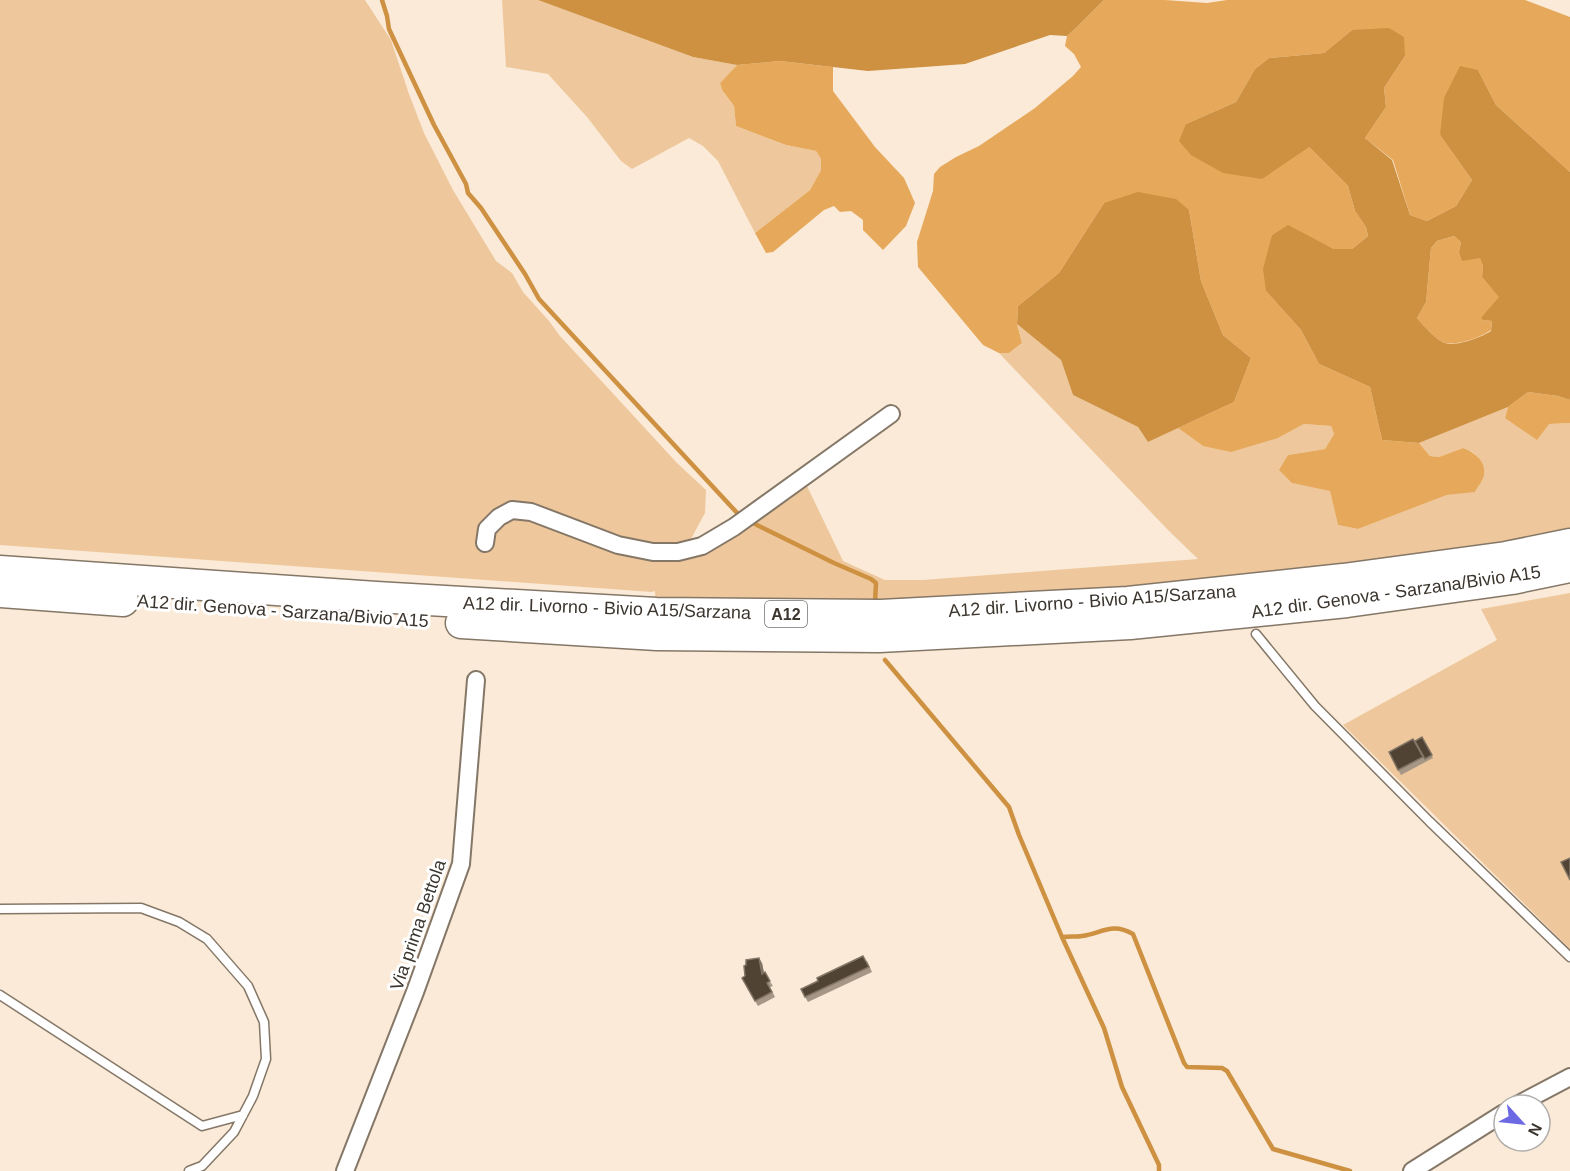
<svg xmlns="http://www.w3.org/2000/svg" width="1570" height="1171" viewBox="0 0 1570 1171" font-family="Helvetica,sans-serif">
<style>
.green{fill:#eec89c}
.forest{fill:#e6a95b}
.water{fill:#cd9141;fill-rule:evenodd}
.lines{fill:none;stroke-linecap:round;stroke-linejoin:round}
.stream{stroke:#cd9141;stroke-width:4.5}
.lane-casing{stroke:#857767;stroke-width:11}
.street-casing{stroke:#857767;stroke-width:20}
.highway-casing{stroke:#857767;stroke-width:33}
.lane{stroke:#fff;stroke-width:8}
.street{stroke:#fff;stroke-width:16}
.highway{stroke:#fff;stroke-width:30}
.wall{fill:#a59686}
.shaded-wall{fill:#837565}
.building{fill:#504334;stroke:#837565;stroke-width:1.5}
.labels{text-anchor:middle;stroke-width:6;stroke-linejoin:round;paint-order:stroke}
.shield{fill:#fff;stroke:#76726d;stroke-width:1.5}
.shield-label{font-size:16px;font-weight:bold;fill:#3b352e}
.street-label{font-size:18px;fill:#3b352e;stroke:#fff}
</style>
<rect width="100%" height="100%" fill="#faead7"/>
<path class="green" d="M0 0H365L391 40 409 94 424 133 453 190 496 261 512 273 523 292 549 321 560 336 677 463 706 490 705 513 680 559 697 557 734 535 806 484 843 561 885 580H923L1198 559 1168 530 999 353H1009L1022 343 1017 324 1061 360 1073 395 1138 427 1148 442 1178 428 1203 446 1278 438 1304 424 1331 426 1334 434 1325 449 1288 455 1292 483 1330 490 1338 525 1358 529 1447 495 1476 491 1478 457 1472 452 1463 448 1439 457 1430 456 1419 443 1508 407 1505 418 1549 424 1570 423V544L1343 579 656 613 655 591 652 592 0 545Z
M502 0H538L693 57 737 65 720 83 722 90 734 106 736 126 786 145 816 151 821 159V170L810 190 755 233 718 161 703 146 689 138 632 169 621 161 587 117 548 74 506 67Z
M1570 593V949L1343 725 1497 640 1481 609Z"/>
<path class="forest" d="M1104 0H1165L1207 3 1227 0H1525L1570 17V172L1496 105 1478 70 1440 135 1472 180 1456 206 1427 221 1410 215 1393 160 1365 138 1386 107 1384 88 1405 56 1352 30 1324 53 1269 58 1255 69 1236 102 1186 124 1309 147 1348 186 1355 211 1366 227 1368 236 1352 249H1334L1288 226 1272 235 1266 291 1301 330 1319 364 1370 387 1382 440 1419 443 1430 456 1439 457 1463 448C1474 452 1486 461 1484 474 1484 479 1478 486 1475 492L1447 495 1358 529 1338 525 1330 491 1292 483 1279 470 1288 455 1325 449 1334 434 1331 426 1304 424 1278 438 1231 452 1203 446 1178 428 1234 402 1251 358 1223 335 1201 281 1189 210 1104 203 1059 273 1018 306 1017 324 1022 343 1009 353H999L983 345 918 267 917 242 933 191 934 174 940 167 956 157 979 146 1035 108 1073 76 1081 67 1074 54 1065 46 1067 36 1078 26Z
M780 61 833 67V91L875 147 904 178 915 203 906 226 883 250 863 230V220L851 211 840 212 834 206 824 210 773 252 766 253 755 233 810 190 821 170V159L816 151 786 145 736 126 734 106 722 90 720 83 737 65Z
M1454 236 1461 242 1459 252 1480 257 1483 266 1482 277 1500 297 1483 320 1492 321 1491 330C1482 337 1457 346 1445 343 1437 341 1422 324 1417 318L1426 302 1431 248 1437 241Z
M1528 392 1558 396 1570 400V423L1549 424 1537 440 1505 418 1508 407Z"/>
<path class="water" d="M538 0H1104L1078 26 1067 36 1050 35 965 64 868 71 780 61 737 65 693 57Z
M1389 28 1404 37 1405 56 1384 88 1386 107 1365 138 1392 160 1410 215 1427 221 1456 206 1472 180 1440 135 1444 98 1460 66 1478 70 1496 105 1570 172V400L1558 396 1528 392 1508 407 1419 443 1382 440 1370 387 1319 364 1301 330 1266 291 1263 269 1272 235 1288 225 1334 249H1352L1368 236 1366 227 1355 211 1348 186 1309 147 1262 179 1223 173 1191 155 1179 141 1186 124 1236 102 1255 69 1269 58 1324 53 1352 30ZM1454 236 1461 242 1459 252 1462 261 1480 258 1483 266 1482 277 1499 297 1481 318 1483 320 1492 321 1491 331C1482 337 1456 347 1445 343 1437 341 1422 324 1417 318L1426 302 1431 248 1437 241Z
M1138 192 1176 199 1189 210 1201 281 1223 335 1251 358 1234 402 1148 442 1138 427 1073 395 1061 360 1017 324 1018 306 1059 273 1104 203Z"/>
<g class="lines">
<path class="stream" d="M382 0 387 16 389 29 434 125 466 184 468 193 481 208 525 274 539 299 739 515
M753 523 834 563 871 579 876 583 875 603
M885 660 1009 807 1019 835 1062 937C1069 936 1076 937 1082 936 1102 933 1112 922 1133 934L1184 1063 1187 1067 1222 1068 1227 1071 1273 1149 1350 1171
M1062 937 1104 1028 1122 1087 1159 1165V1171"/>
<defs>
<path id="lane" d="M1256 634 1315 706 1429 821 1570 957
M0 909 141 908 179 922 207 939 248 986 264 1022 266 1059 253 1096 234 1132 202 1166 189 1171
M0 995 202 1126 243 1115"/>
<path id="street" d="M485 543 487 529 499 517 512 510 531 512 618 545 653 552H678L702 546 734 527 891 414
M1517 1105 1570 1077
M345 1171 415 992 461 864 476 680
M1412 1171 1504 1113"/>
<path id="highway" d="M0 571 376 597 656 613 881 615 1128 602 1343 579 1506 557 1570 544
M0 592 123 601
M461 623 657 635 879 637 1130 624 1347 602 1512 579 1570 567"/>
</defs>
<use href="#lane" class="lane-casing"/>
<use href="#street" class="street-casing"/>
<use href="#highway" class="highway-casing"/>
<use href="#lane" class="lane"/>
<use href="#street" class="street"/>
<use href="#highway" class="highway"/>
</g>
<path class="wall" d="M1422 737 1433 758 1401 775 1398 770 1415 741Z
M867 961 872 972 808 1002 805 997Z
M762 963 764 973 773 986 770 987 775 997 758 1006 755 1001Z"/>
<path class="shaded-wall" d="M759 958 762 963 765 978 762 974Z"/>
<path class="building" d="M1422 737 1432 755 1425 759 1415 741Z
M1413 739 1423 757 1398 770 1389 752Z
M1570 858V880L1561 862Z
M863 956 869 967 805 997 801 989 818 981 817 978Z
M759 958 762 974 765 972 770 981 767 983 772 992 755 1001 742 978 745 976 744 966 746 965V960Z"/>
<g class="labels">
<rect class="shield" x="765" y="601" width="42" height="26" rx="4.5"/>
<g class="shield-label">
<text x="786" y="620">A12</text>
</g>
<g class="street-label">
<text transform="translate(1396 592) rotate(-8)" y="6">A12 dir. Genova - Sarzana/Bivio A15</text>
<text transform="translate(1092 601) rotate(-4)" y="6">A12 dir. Livorno - Bivio A15/Sarzana</text>
<text transform="translate(607 608) rotate(2)" y="6">A12 dir. Livorno - Bivio A15/Sarzana</text>
<text transform="translate(283 611) rotate(4)" y="6">A12 dir. Genova - Sarzana/Bivio A15</text>
<text transform="translate(418 925) rotate(-71)" y="6">Via prima Bettola</text>
</g>
</g>
<g transform="translate(1522 1123) rotate(117)"><circle r="28" fill="#ffffff" stroke="#b1aeab" stroke-width="1.5"/>
<path d="M0-4.5L10 22L0 15L-10 22Z" fill="#6d69e3"/>
<text y="-9" font-size="16" font-weight="bold" text-anchor="middle" fill="#3b352e">N</text>
</g>
</svg>
